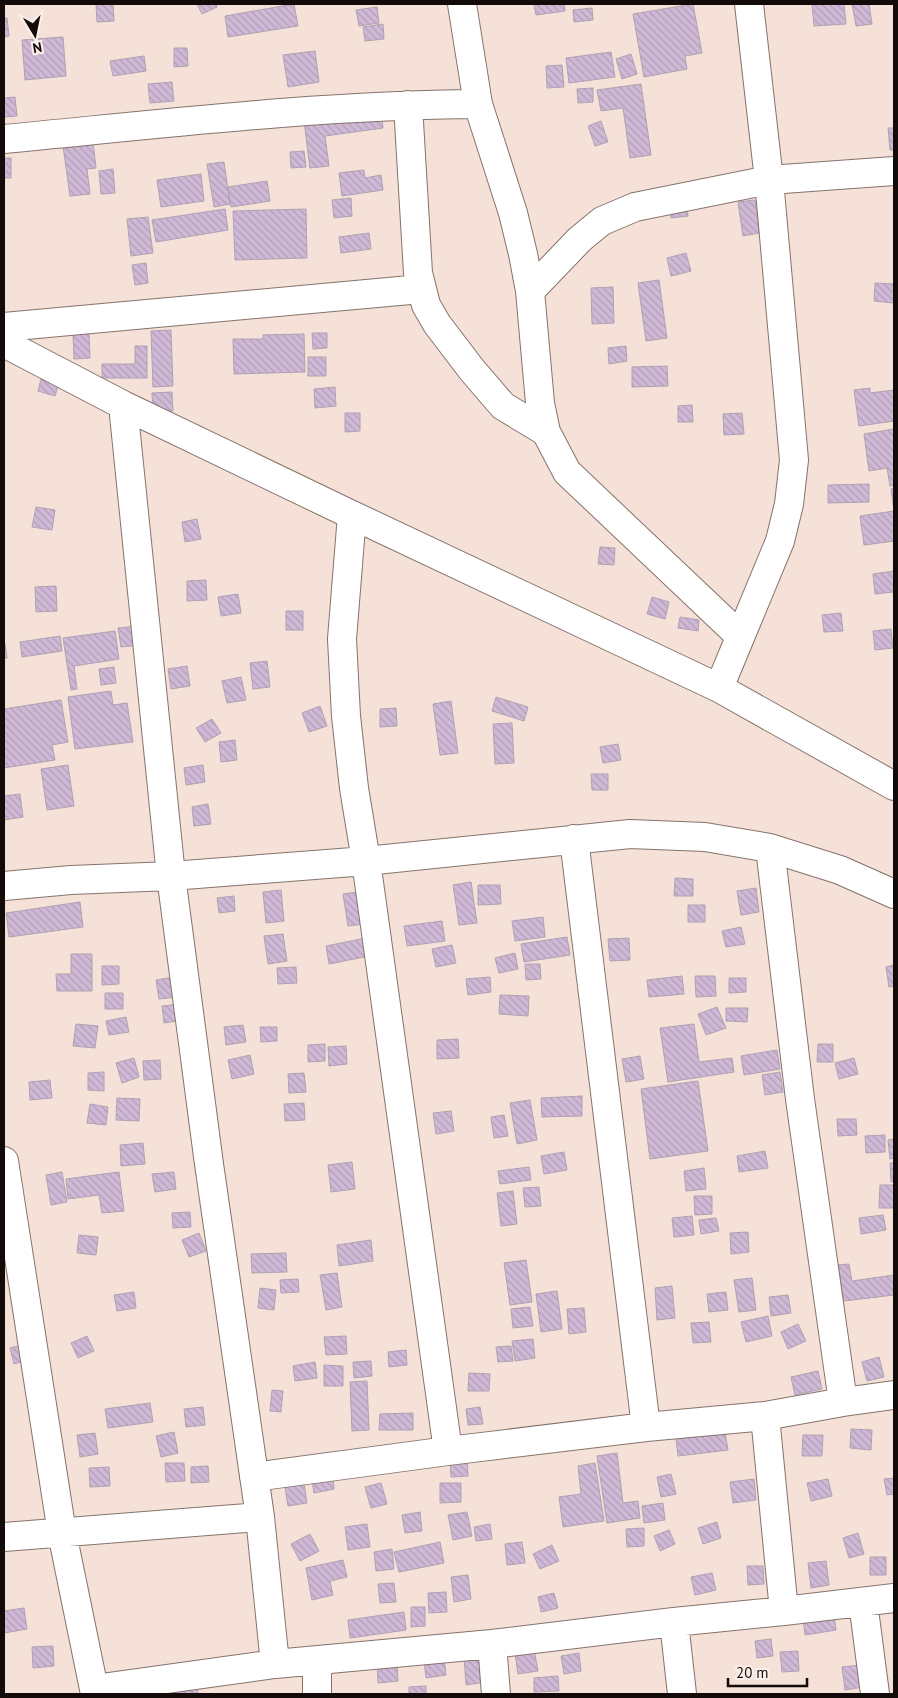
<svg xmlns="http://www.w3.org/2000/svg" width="898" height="1698" viewBox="0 0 898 1698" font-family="'PT Sans',sans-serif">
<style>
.building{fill:url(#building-back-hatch);stroke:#aea2b1}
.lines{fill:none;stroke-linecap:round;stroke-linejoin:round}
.minor-casing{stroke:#85736b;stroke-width:30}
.minor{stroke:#fff;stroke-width:28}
</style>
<defs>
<pattern id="building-back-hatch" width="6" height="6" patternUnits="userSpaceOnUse" patternTransform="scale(1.25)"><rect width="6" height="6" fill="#d0b9d7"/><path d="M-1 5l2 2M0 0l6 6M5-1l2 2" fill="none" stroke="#b29eb7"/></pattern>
</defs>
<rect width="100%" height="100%" fill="#f5e1d8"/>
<path class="building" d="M96 4H113L114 21 97 22Z
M197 4H216L217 7 202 14Z
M294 4 298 26 228 37 225 16Z
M534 4H564L565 11 536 15Z
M693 4 702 53 685 56 687 69 644 77 633 14Z
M812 4H844L846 24 814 26Z
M852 4H869L872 24 856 26Z
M377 7 379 23 359 26 356 10Z
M592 8 593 20 574 22 573 10Z
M4 18H7L9 36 4 37Z
M383 24 384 39 365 41 363 27Z
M63 37 66 76 25 80 22 40Z
M174 48H187L188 66 174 67Z
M315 51 319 82 288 87 283 55Z
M611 52 615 77 569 83 566 58Z
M631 54 637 74 622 79 616 59Z
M144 56 146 71 113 76 110 61Z
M562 65 564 87 547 88 546 66Z
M172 82 174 101 150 103 148 84Z
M641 84 651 155 630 158 623 108 601 111 597 90Z
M593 88V102L578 103 577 89Z
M15 97 17 116 4 117V98Z
M381 111 383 128 325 136 329 166 310 168 304 121Z
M601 121 608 142 595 146 588 126Z
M888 128H894V150H890Z
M93 142 96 168 87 169 90 194 70 196 63 146Z
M304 151 306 167 291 168 290 152Z
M4 158H11V178H4Z
M224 162 230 204 214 207 207 164Z
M113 169 115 193 101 194 99 171Z
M364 170 365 178 381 175 383 190 342 196 339 173Z
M201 174 204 201 161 207 157 180Z
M267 181 270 201 231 207 228 187Z
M686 196 688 216 671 218 669 198Z
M351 198 352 216 334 218 332 200Z
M755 200 759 233 743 236 738 202Z
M225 209 228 230 156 242 152 220Z
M306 209 307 258 235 260 233 211Z
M148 217 153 253 131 256 127 219Z
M369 233 371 249 341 253 339 237Z
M686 253 691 271 671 276 667 258Z
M146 263 148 283 135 285 132 265Z
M659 280 667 338 646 341 638 283Z
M875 283 894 284V303L874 301Z
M613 287 614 323 592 324 591 288Z
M171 330 173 386 153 387 151 331Z
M89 333 90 358 74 359 73 334Z
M312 333H327V348L313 349Z
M304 334 305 372 234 374 233 339H263V335Z
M135 346H147V378H102V364H135Z
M626 346 627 361 609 364 608 348Z
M308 357H326V376H308Z
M667 366 668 386 632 387V367Z
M42 375 60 380 55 396 38 391Z
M335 387 336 406 315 408 314 389Z
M870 388V393L894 390V421L859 426 854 390Z
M172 392 173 411 153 412 152 393Z
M692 405 693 422H678V406Z
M345 413H360V431L345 432Z
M742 413 744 434 724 435 723 414Z
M894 429V485L890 486 887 468 869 471 864 434Z
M869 484V502L828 503V485Z
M894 488V541L864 545 860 516 894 511 891 489Z
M36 507 55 510 52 530 32 527Z
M197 519 201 539 185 542 182 522Z
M600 547 615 548 614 565 598 564Z
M894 571V592L875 594 873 574Z
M206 580 207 600 187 601V581Z
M56 586 57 611 36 612 35 587Z
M238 594 241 613 221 616 218 597Z
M652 597 669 602 665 619 647 614Z
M286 611H303V630H286Z
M841 613 843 631 824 632 822 615Z
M680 617 699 620 698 631 678 628Z
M138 626 141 645 121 647 118 628Z
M891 629 893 648 875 650 873 631Z
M115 631 119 659 74 666 77 689 71 690 63 638Z
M60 636 62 651 22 657 20 642Z
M4 644H5L7 658H4Z
M267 661 270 687 253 689 250 663Z
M187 666 190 686 171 689 168 669Z
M114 667 116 683 101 685 99 669Z
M241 677 246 700 227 703 222 681Z
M111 691 113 705 127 703 133 742 75 749 68 697Z
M496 697 528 707 524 721 492 711Z
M61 700 68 742 52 745 55 760 4 768V709Z
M451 701 458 753 440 755 433 704Z
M320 706 327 726 309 732 302 713Z
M396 708 397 726 380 727V709Z
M212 719 221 733 205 742 196 728Z
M512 723 514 763 495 764 493 724Z
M235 740 237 760 221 762 219 742Z
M618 744 621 760 603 763 600 747Z
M68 765 74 806 47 810 41 769Z
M203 765 205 782 186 785 184 768Z
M591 774H608V790H592Z
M20 794 23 817 4 820V796Z
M208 804 211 824 194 826 192 807Z
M675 878 693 879V896H674Z
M471 882 477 923 459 925 453 885Z
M478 885H500L501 904 478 905Z
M756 888 759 912 741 915 737 891Z
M281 890 284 921 266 923 263 892Z
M358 892 364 924 348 926 343 894Z
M234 896 235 911 219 913 217 898Z
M80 902 83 927 9 937 6 913Z
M688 905H705V922H688Z
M543 917 545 937 515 941 512 921Z
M442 921 445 941 407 946 404 926Z
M741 927 745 944 726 947 722 931Z
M283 934 287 961 268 964 264 936Z
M567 937 570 955 524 962 521 944Z
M366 938 369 956 329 964 326 946Z
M629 938 630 960 610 961 608 939Z
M452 945 456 963 436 967 432 949Z
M515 953 518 969 499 973 495 958Z
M71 954H92V991H57L56 974H71Z
M525 964H540L541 979 526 980Z
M894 965V986L889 987 886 967Z
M102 966H119V984L102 985Z
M296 967 297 983 278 984 277 968Z
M682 976 684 994 649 997 647 980Z
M695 976H715L716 996 696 997Z
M174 977 177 997 159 999 156 980Z
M490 977 491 992 468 995 466 979Z
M729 978H746V992L729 993Z
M105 993H123V1009H105Z
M500 995 529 996 528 1016 499 1014Z
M180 1004 182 1020 164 1023 162 1006Z
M717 1007 726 1028 706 1035 698 1014Z
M726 1008H748L747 1022 726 1021Z
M126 1017 129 1032 109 1035 106 1021Z
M76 1024 98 1026 95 1048 73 1046Z
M694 1024 699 1062 732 1058 734 1072 668 1082 660 1028Z
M243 1025 246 1042 226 1045 224 1027Z
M260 1027H277V1041L261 1042Z
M458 1039 459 1058 437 1059V1040Z
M325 1044V1061L308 1062V1045Z
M818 1044H833V1062H817Z
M346 1046 347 1064 329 1066 328 1047Z
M777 1050 780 1069 744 1075 741 1056Z
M250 1055 254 1074 232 1079 228 1060Z
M640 1056 644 1079 626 1082 622 1059Z
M134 1058 139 1077 122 1083 116 1063Z
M854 1058 858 1074 839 1079 835 1063Z
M160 1060 161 1079 144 1080 143 1061Z
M104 1072V1091L88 1090V1073Z
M780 1072 783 1092 765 1095 762 1075Z
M304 1073 306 1092 289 1093 288 1074Z
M50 1080 52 1098 30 1100 29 1082Z
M698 1081 708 1151 650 1159 641 1089Z
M582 1096V1116L542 1117 541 1098Z
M117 1098 140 1099 139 1121 116 1120Z
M530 1100 537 1140 517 1144 510 1103Z
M304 1103 305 1120 285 1121 284 1104Z
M90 1104 108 1107 106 1125 87 1123Z
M451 1111 454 1131 436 1134 433 1113Z
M504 1115 508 1136 494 1138 491 1117Z
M837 1119H856L857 1135 838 1136Z
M885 1135V1152L866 1153 865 1136Z
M894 1139V1158L890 1159 888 1140Z
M143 1143 145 1164 121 1166 120 1145Z
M765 1151 768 1168 739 1172 737 1156Z
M564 1152 567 1170 544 1174 541 1156Z
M352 1162 355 1189 331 1192 328 1165Z
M890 1163H894V1181L891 1182Z
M529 1167 531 1180 500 1184 498 1171Z
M704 1168 706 1189 686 1191 684 1171Z
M62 1172 67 1202 51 1205 46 1175Z
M119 1172 124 1211 102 1213 99 1195 68 1199 66 1179Z
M174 1172 176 1189 155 1192 152 1174Z
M880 1185H894V1208H879Z
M539 1187 541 1206 525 1207 523 1188Z
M513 1191 517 1224 501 1226 497 1193Z
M694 1196H712V1214L695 1215Z
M190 1212 191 1227 173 1228 172 1213Z
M883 1215 886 1230 861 1234 859 1218Z
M692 1216 694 1235 674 1237 672 1218Z
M716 1218 719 1231 701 1234 699 1220Z
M748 1232 749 1252 731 1254 730 1233Z
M199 1233 206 1251 189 1257 182 1240Z
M79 1235 98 1237 96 1255 77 1253Z
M371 1240 373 1261 339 1266 337 1245Z
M286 1253 287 1272 252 1273 251 1254Z
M526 1260 532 1302 510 1305 504 1263Z
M849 1264 852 1281 894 1275V1295L844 1301 838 1265Z
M337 1273 342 1307 326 1310 320 1275Z
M752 1278 756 1310 739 1312 734 1280Z
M298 1279 299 1292 281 1293 280 1280Z
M672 1286 675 1318 657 1320 655 1288Z
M260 1288 276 1290 274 1310 258 1308Z
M557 1291 562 1329 541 1332 536 1294Z
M134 1292 136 1308 117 1311 114 1295Z
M726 1292 728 1310 709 1312 707 1294Z
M788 1295 791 1313 771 1316 769 1297Z
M530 1307 533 1326 513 1328 511 1309Z
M584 1308 586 1332 569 1334 567 1309Z
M768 1316 772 1336 746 1342 741 1322Z
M709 1322 711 1342 693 1343 691 1323Z
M798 1324 806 1341 788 1349 781 1332Z
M87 1336 94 1351 78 1358 71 1343Z
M346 1336 347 1354 326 1355 324 1337Z
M533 1339 535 1358 515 1361 512 1341Z
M30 1343 34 1358 14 1364 10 1348Z
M511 1346 513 1361 498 1362 496 1347Z
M406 1350 407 1365 389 1367 388 1352Z
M879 1357 884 1377 867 1381 862 1362Z
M371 1361 372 1376 354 1378 353 1362Z
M315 1362 317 1378 295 1381 293 1366Z
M324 1365 343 1366V1386H324Z
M818 1371 822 1389 795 1395 791 1377Z
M469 1373 490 1374 489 1391H468Z
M367 1381 369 1430 352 1431 350 1382Z
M272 1390 283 1391 281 1412 270 1411Z
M150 1403 153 1422 108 1428 105 1409Z
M203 1407 205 1425 186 1427 184 1409Z
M480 1407 483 1424 468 1425 466 1409Z
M413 1413V1430H379L380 1414Z
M851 1429 872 1430 871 1450 850 1448Z
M174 1432 178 1453 161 1457 156 1436Z
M725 1432 728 1450 678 1456 676 1438Z
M95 1433 98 1454 80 1457 77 1435Z
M803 1435H823L822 1456H802Z
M617 1453 623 1503 638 1501 640 1518 607 1523 597 1456Z
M467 1456 468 1476 451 1477 450 1458Z
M165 1463H184L185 1481 166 1482Z
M595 1463 604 1521 563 1527 559 1497 581 1494 578 1466Z
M208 1466 209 1482 191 1483V1467Z
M109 1467 110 1486 90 1487 89 1468Z
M332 1470 334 1489 314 1493 311 1473Z
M671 1474 676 1494 661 1497 657 1477Z
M894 1478V1494L887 1495 884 1479Z
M754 1479 756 1500 733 1503 730 1482Z
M828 1479 832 1496 811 1501 807 1483Z
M381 1483 387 1504 371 1508 365 1487Z
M440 1483H461V1502L440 1503Z
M304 1484 307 1503 288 1506 285 1487Z
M663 1503 665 1520 644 1523 642 1506Z
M420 1512 422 1531 405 1533 402 1515Z
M467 1512 472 1536 453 1540 448 1515Z
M717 1522 721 1538 703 1544 698 1528Z
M367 1524 370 1547 348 1550 345 1527Z
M490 1524 492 1539 476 1541 474 1527Z
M644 1528V1546L627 1547 626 1529Z
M669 1530 675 1544 660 1551 654 1536Z
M858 1533 864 1554 849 1558 843 1538Z
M310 1534 319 1551 300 1561 291 1544Z
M440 1542 444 1563 399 1572 394 1552Z
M522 1542 525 1563 507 1565 505 1544Z
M552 1545 559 1561 540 1569 533 1554Z
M392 1549 394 1569 376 1571 374 1552Z
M870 1557H886V1575H870Z
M343 1560 347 1577 330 1581 333 1595 312 1600 306 1568Z
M826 1561 829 1585 811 1588 808 1563Z
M747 1566H763L764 1584 748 1585Z
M712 1573 716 1590 695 1595 691 1577Z
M468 1575 471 1599 454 1602 451 1577Z
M394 1583 396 1602 380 1603 378 1584Z
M446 1592 447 1612 429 1613 428 1593Z
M554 1593 558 1608 541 1612 538 1597Z
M411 1607H425V1626L411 1627Z
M24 1608 27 1629 4 1633V1611Z
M404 1612 406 1630 350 1638 348 1620Z
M834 1614 836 1630 805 1635 803 1618Z
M771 1639 773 1656 757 1658 755 1641Z
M53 1646 54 1666 33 1668 32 1647Z
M534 1649 538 1671 518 1674 515 1653Z
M798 1651 799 1671 782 1672 780 1652Z
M579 1653 581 1671 564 1674 561 1656Z
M483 1654 486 1682 466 1685 464 1656Z
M444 1657 446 1675 426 1678 424 1660Z
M397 1663 398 1681 378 1683 377 1664Z
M860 1665 863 1687 845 1690 842 1667Z
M558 1676 559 1691 534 1692V1678Z
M197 1684 198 1694H171L170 1686Z
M426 1686V1694H409V1687Z"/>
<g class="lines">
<defs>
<path id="minor" d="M462 4 478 104 513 213 523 254 530 291 540 403 546 432 567 472 740 636
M408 105 418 273 426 305 437 324 472 370 503 406 546 432
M4 139C162 124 320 105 478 104
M530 291 580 239 602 221 635 207 769 180 894 171
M4 327 421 289
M4 343 123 405 352 515 719 688 894 786
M123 405 171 876 209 1164 260 1517 275 1664
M352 515 342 639 346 716 354 788 366 861 448 1451
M719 688 780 541 789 504 794 460 769 180 749 4
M574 839 646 1427
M770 848 800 1099 843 1402
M4 886 71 880 171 876 366 861 630 834 705 837 770 848 840 870 894 894
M4 1161 62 1533 95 1694
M765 1416 784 1611
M254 1477 448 1451 646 1427 765 1416 843 1402 894 1395
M4 1537 260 1517
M863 1602 875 1694
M674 1622 682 1694
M492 1644 496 1694
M317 1661V1694
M94 1689 275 1664 492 1644 674 1622 784 1611 894 1598"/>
</defs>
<use href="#minor" class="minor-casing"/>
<use href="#minor" class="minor"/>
</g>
<rect width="898" height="1698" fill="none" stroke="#120b09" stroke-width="10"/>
<g transform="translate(35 35) rotate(170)" stroke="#fdf0eb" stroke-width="4" paint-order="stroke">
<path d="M0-4L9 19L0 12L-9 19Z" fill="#120b09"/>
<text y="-8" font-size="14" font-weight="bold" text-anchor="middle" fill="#120b09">N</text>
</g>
<path d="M728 1678v8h79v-8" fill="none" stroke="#120b09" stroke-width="2.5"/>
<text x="736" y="1678" font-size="15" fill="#120b09" stroke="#fdf0eb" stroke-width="4" paint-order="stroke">20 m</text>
</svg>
